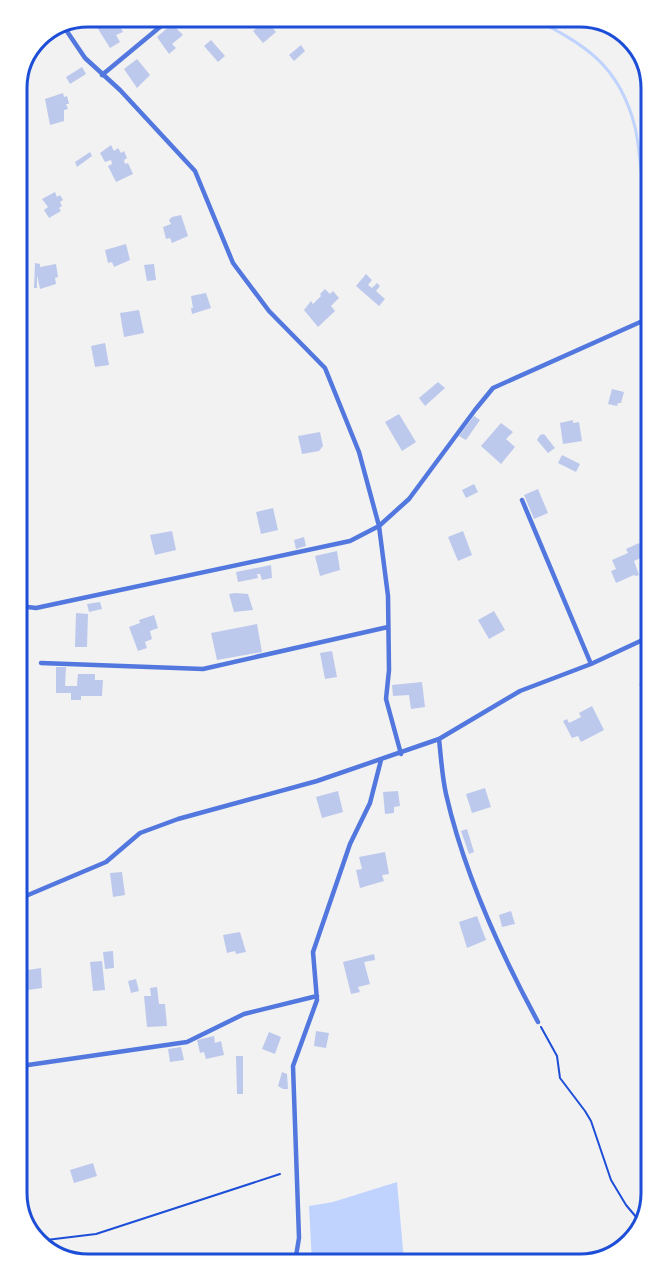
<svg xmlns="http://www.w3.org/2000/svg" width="668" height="1281" viewBox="0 0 668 1281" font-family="Commissioner,sans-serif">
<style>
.water{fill:#bfd3fe}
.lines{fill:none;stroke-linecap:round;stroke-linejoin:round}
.stream{stroke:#bfd3fe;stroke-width:3}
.building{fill:#bdc9ec}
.path{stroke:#1d4ed8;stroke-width:2}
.minor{stroke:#5277de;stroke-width:4.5}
.rim{fill:none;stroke:#1d4ed8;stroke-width:3}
</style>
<rect width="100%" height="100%" fill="#f2f2f2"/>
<path class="water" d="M397 1182 404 1261 312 1262 309 1206 333 1202Z"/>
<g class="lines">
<path class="stream" d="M531 17C585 45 619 64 635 127 641 153 640 180 647 206"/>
</g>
<path class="building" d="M111 17 115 26 119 24 123 32 116 35 120 42 110 48 95 24Z
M266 20 276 32 263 43 253 31Z
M172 24 183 35 172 44 176 48 169 54 157 37Z
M211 40 225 56 218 62 204 46Z
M301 45 305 51 294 61 289 55Z
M137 59 150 75 137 88 124 69Z
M82 67 86 74 70 84 66 77Z
M63 93 64 97 67 96 69 104H66L68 109 64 110V121L50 125 45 99Z
M111 145 114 151 118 148 121 153 124 151 127 158 124 160 125 164 128 163 133 174 116 182 108 166 112 164 111 160 105 162 100 153Z
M90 152 92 156 77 167 75 162Z
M55 192 57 197 60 195 63 200 60 202 62 206 59 208 61 211 49 218 44 210 48 207 42 199Z
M181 215 188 236 172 243 170 238 166 239 163 227 171 224 169 220 172 217Z
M126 244 130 260 114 267 112 262 108 263 105 250Z
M35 263 40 264V267L56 264 58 277 55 278 56 284 40 289 37 275V288H34Z
M154 264 156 280 147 281 144 265Z
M366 274 372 280 368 285 372 288 377 283 380 286 376 291 385 299 379 306 356 286Z
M325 289 330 294 333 291 339 298 331 306 335 311 318 327 304 310 311 301 313 304 321 296 320 294Z
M206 293 211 308 192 314 191 308H193L191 296Z
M139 310 144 333 124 337 120 313Z
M105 343 109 365 95 367 91 346Z
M438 382 445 388 425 406 419 398Z
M612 389 624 392 621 403H618L617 406 608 404Z
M399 414 416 442 402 451 385 422Z
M474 416 480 420 466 440 459 436Z
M573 420V423L579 422 582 441 563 444 560 423Z
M501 423 513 432 506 439 515 447 501 464 481 446Z
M320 432 323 446 319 451 302 454 298 436Z
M544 434 555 448 548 453 537 440 540 435Z
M562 455 580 464 576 472 558 463Z
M474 484 478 492 466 498 462 490Z
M538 489 548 513 534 519 524 495Z
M273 508 278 530 261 534 256 512Z
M172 531 176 550 155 555 150 535Z
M463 531 472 555 458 561 448 537Z
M304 537 306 546 296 549 294 540Z
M639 543 645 556 634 561 639 575 636 576 634 575 616 583 611 571 616 569 612 560 628 553 626 549Z
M337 551 340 570 320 576 315 556Z
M271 565 272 578 262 580 260 574H257L258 578 238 582 236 572Z
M235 593 248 594 253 610 234 612 229 594Z
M100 602 102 609 89 612 87 604Z
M494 611 505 630 489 639 478 620Z
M76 613 88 614 87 647H75Z
M154 615 158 628 150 631 152 639 145 642 147 648 138 651 129 627 140 623 139 620Z
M257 624 262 652 217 660 211 633Z
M332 651 337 677 325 679 320 653Z
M56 667H66L65 686H77L78 674H95V680H103L102 696H81V700H71V693H56Z
M649 680V707L639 684Z
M422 682 425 707 411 709 409 695 393 696 392 685Z
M592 706 604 730 581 742 578 736 572 738 563 721 567 719 569 723 581 717 579 713Z
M485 788 491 807 472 813 466 794Z
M338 791 343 812 322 818 316 797Z
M398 791 400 806 394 807V813L385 814 383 792Z
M467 829 474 852 469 854 461 831Z
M385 852 389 874 382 875 384 881 360 888 356 870 362 869 359 857Z
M122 872 125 895 113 897 110 873Z
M511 911 515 924 502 927 499 915Z
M477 916 486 940 467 948 459 922Z
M240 932 246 952 236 954 235 951 227 953 223 935Z
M113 951 114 968 105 969 103 952Z
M374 954 375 960 364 962 370 984 358 987 360 992 351 994 343 962Z
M102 961 105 990 93 991 90 962Z
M41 968 42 988 21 991V971Z
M136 979 139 991 131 993 128 981Z
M157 987 159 1004H165L167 1026 147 1027 144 996H151L150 988Z
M316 1031 329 1033 326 1048 314 1046Z
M269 1032 281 1037 275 1054 262 1049Z
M214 1036 215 1043 221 1041 224 1055 206 1059 204 1052 200 1053 197 1040Z
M181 1047 184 1060 170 1062 168 1049Z
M236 1056H243V1094H237Z
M282 1072 287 1074 288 1089H283L278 1086Z
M93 1163 97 1176 74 1183 70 1170Z"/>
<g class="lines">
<path class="path" d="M541 1027 557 1056 560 1078 585 1111 591 1121 611 1180 626 1205 642 1224
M38 1241 96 1234 280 1174"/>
<path class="minor" d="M64 27 85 58 120 90 195 171 233 263 269 311 325 368 359 452 379 526 388 596 389 670 386 699 401 754
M102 75 172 17
M522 500 591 664
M19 606 36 608 350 541 379 526 409 499 475 410 493 388 647 319
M41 663 203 669 388 627
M439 739C441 757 442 776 446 794 464 873 499 950 538 1022
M21 898 106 862 140 833 178 819 317 781 439 739 520 691 591 664 649 637
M21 1066 187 1042 244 1014 317 996
M295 1262 299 1238 293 1066 317 1000 313 952 350 844 370 803 381 760"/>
</g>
<path d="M0 0H668V1281H0ZM88 27H580A61 61 0 0 1 641 88V1193A61 61 0 0 1 580 1254H88A61 61 0 0 1 27 1193V88A61 61 0 0 1 88 27Z" fill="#fff" fill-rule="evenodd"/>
<path class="rim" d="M88 27H580A61 61 0 0 1 641 88V1193A61 61 0 0 1 580 1254H88A61 61 0 0 1 27 1193V88A61 61 0 0 1 88 27Z"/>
</svg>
